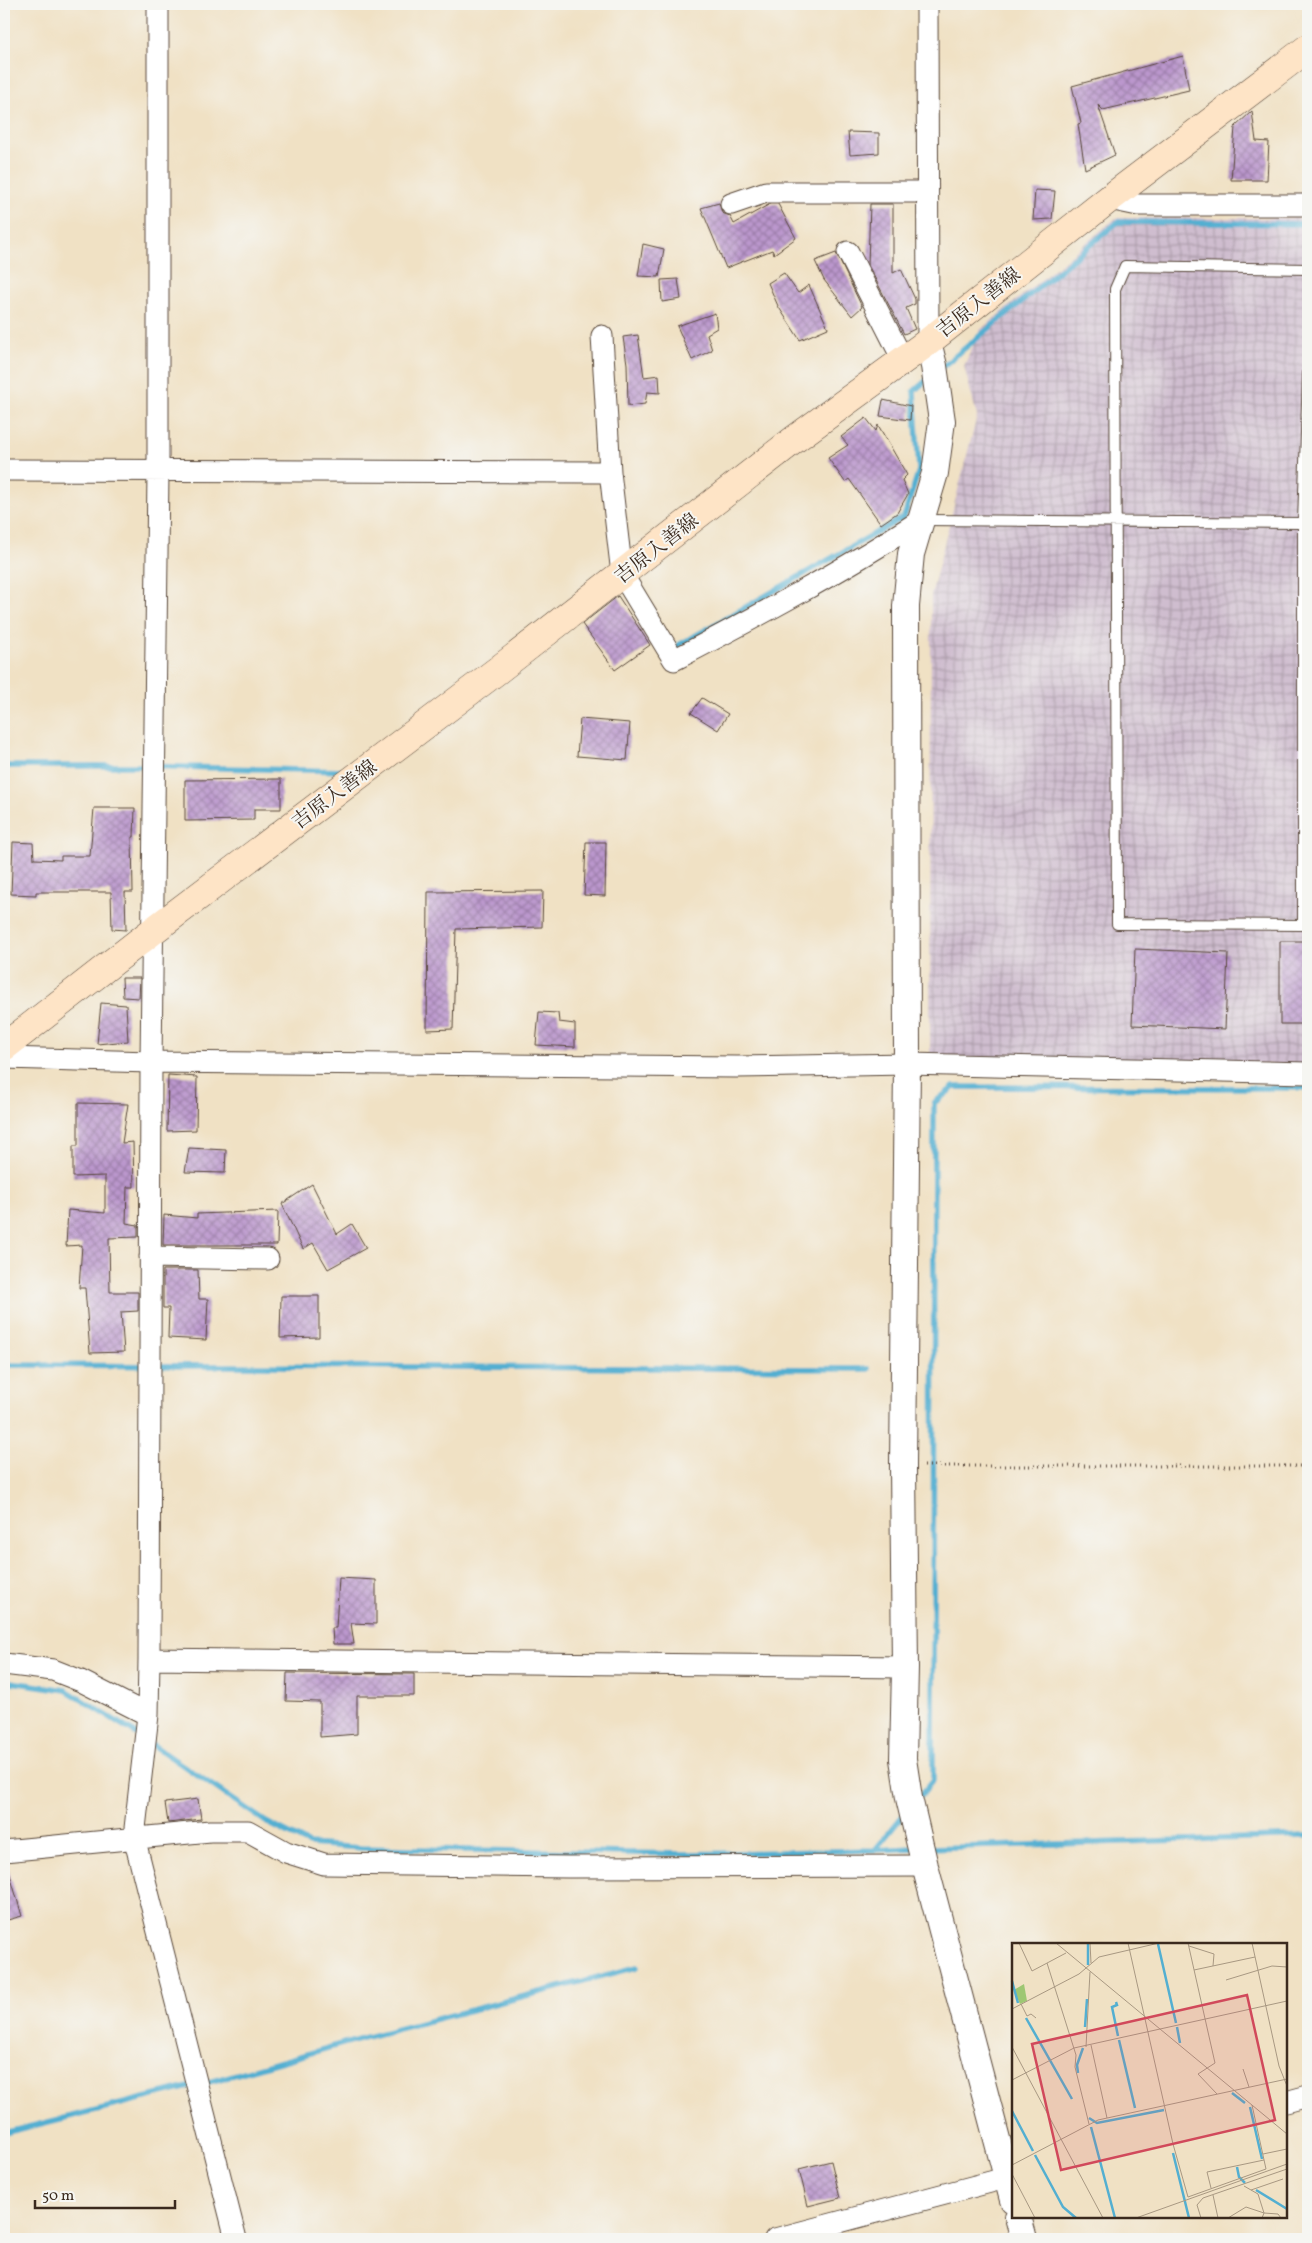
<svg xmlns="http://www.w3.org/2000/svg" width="1312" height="2243" viewBox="0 0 1312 2243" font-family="Vollkorn,'Noto Serif JP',serif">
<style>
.industrial{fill:url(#industrial-grid)}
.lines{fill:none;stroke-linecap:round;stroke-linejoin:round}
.stream{stroke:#53afd1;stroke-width:5.5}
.building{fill:url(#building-cross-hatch)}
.service-casing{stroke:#564537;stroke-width:12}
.minor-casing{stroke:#564537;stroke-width:23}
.tertiary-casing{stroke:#564537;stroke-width:28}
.secondary-casing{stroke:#564537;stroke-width:29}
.path{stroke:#564537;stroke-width:3;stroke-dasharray:1 4;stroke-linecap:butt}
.service{stroke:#fff;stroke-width:10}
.minor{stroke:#fff;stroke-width:21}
.tertiary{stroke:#fff;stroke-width:26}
.secondary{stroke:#fee4c6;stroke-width:28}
.labels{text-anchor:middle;stroke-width:4;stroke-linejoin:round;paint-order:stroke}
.street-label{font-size:20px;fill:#3b2a1e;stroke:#f6f6f2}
.inset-river{fill:none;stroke:#53afd1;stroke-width:2.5}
.inset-road{fill:none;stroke:#a89882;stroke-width:1}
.view{fill:#d1495b;fill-opacity:0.15;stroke:#d1495b;stroke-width:2.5}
.inset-edge{fill:none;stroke:#3b2a1e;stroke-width:2.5}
</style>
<defs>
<pattern id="industrial-grid" width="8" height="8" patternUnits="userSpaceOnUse" patternTransform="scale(1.25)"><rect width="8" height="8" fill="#cfbdcf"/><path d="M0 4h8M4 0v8" fill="none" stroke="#a99aa7"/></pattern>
<pattern id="building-cross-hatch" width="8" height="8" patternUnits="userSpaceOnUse" patternTransform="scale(1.25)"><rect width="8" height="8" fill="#bb97cd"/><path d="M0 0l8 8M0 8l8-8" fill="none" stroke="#997ba6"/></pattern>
</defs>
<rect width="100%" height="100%" fill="#f6f6f2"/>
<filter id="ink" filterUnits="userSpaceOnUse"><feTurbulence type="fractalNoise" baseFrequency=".02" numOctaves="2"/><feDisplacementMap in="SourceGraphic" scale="10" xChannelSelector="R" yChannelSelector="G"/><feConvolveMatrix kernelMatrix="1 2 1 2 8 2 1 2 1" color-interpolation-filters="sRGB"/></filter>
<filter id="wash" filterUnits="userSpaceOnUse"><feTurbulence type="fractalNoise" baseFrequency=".0096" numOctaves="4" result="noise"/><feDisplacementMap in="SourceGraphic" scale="20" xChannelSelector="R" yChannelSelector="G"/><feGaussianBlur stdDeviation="1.12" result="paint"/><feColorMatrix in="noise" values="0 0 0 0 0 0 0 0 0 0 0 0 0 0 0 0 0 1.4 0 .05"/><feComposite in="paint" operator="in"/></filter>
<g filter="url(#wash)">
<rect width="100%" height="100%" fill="#f0e1c4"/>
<path class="industrial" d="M1116 218H1308V1065L930 1058 931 595 977 416 964 366 980 330Z"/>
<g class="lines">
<path class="stream" d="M942 367 1118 222 1308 224
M672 649 904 517 919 470 914 391 928 379
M4 766H140L348 771
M4 1365 868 1369
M4 1681 66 1690 140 1736
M150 1743 266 1822 309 1844 361 1848 688 1854 875 1850 904 1814
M917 1800 933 1780 934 1103 954 1087 1308 1088
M928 1848 1308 1836
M875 1850 914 1848
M4 2133 209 2082 363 2038 637 1967"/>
</g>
<g id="blocks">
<path class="building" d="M1183 56 1189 90 1103 110 1098 105 1115 155 1085 169 1078 124 1081 123 1072 86Z
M1252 111 1256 141 1269 142 1267 180H1231L1235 127Z
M848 132 879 133V153L850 155Z
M1035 190 1055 191 1052 219 1033 220Z
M719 203 722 213 730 216 734 224 770 204H778L796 238 774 254 772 250 726 268 701 208Z
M870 204H893V273L901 269 915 299V304L906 308 915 329 904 334 868 265Z
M643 244 664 249 659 277 638 276Z
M836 253 862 307 852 316 824 280 815 261Z
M784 273 798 293 809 285 828 328 800 340 778 306 768 283Z
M678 279 681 299 662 302 661 280Z
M715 313 717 328 707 334 712 350 692 360 677 326Z
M638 335 644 377 659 375 660 393 647 392 645 404 628 406 627 364 623 337Z
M883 400 911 406 910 420 880 416Z
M866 418 876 431 878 425 907 475 902 480 908 494 897 513 881 524 849 479 845 482 828 458 848 445 841 437Z
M618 596 650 645 615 670 582 624Z
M702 698 728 714 718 730 691 713Z
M580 719 630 723 627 760 577 756Z
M281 779V809H254V820L185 821V780Z
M94 808H135L134 837H132L133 892H125L126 930 112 929 111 892H36V895L11 894 13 842 33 843 34 859 61 860V856H90Z
M586 842H606L605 896 584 895Z
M543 891 542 927 456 929 453 1029 427 1030 428 892Z
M1280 941H1308V1024H1280Z
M1135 949 1228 953 1225 1029 1132 1025Z
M122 978H140L139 998 123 997Z
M101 1003 126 1005 128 1041 97 1044Z
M539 1012 558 1013 559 1022 575 1024V1047L536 1045Z
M168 1075 197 1077 196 1130 167 1131Z
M78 1103 128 1104 122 1143 133 1142 134 1187H127L126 1223 138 1225V1237L109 1238 110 1292H138V1311L121 1312 124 1352 90 1353 85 1288H79L82 1245 66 1246 68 1210 105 1213V1176L73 1177V1146H78Z
M189 1148 226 1150 225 1173 185 1172Z
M312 1184 337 1234 352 1224 366 1248 328 1269 313 1243 303 1249 282 1204Z
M278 1211 277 1245H163L164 1215 197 1218V1214Z
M163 1270H198L199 1299H208L206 1340 168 1338 169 1308H163Z
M281 1296H319V1337L280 1338Z
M339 1578 376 1580V1624L351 1623 354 1644H333L332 1628H336Z
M287 1673 414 1674V1696H357V1734L320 1737V1702L286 1701Z
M198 1799 201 1819 168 1823 165 1803Z
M4 1868H8L22 1916 4 1921Z
M831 2161 840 2198 808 2206 799 2169Z"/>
</g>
</g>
<g filter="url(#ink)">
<use href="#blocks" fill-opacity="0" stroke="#564537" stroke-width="1"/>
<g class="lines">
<defs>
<path id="service" d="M1308 269 1125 266 1115 289 1117 924 1303 925V523L1308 373
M922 520 1303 523"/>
<path id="minor" d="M158 4V472L151 1062 149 1659 148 1715 134 1837 236 2239
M927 4 928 342
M1109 199 1138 205H1308
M731 204 766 192H926
M848 252 903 360
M602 336 610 472
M4 470 610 472 622 574 674 660C758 616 841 572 921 520
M4 1058 151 1062 737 1067 907 1064 1308 1073
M150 1257 268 1259
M149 1659 905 1667
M4 1664 53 1670 81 1681 148 1715
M4 1851 210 1831H248L286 1852 324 1864 569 1867 925 1866
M1286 2102 1308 2096
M775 2239 1013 2176"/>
<path id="tertiary" d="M928 342 934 366 942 421 935 473 911 554 906 606 907 1064 903 1466 905 1667 903 1759 909 1798 925 1866 1013 2200
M1018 2217 1024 2239"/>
<path id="secondary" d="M4 1047 154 930 498 670 795 439 928 342 1109 199 1308 48"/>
</defs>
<use href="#service" class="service-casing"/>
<use href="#minor" class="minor-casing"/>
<use href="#tertiary" class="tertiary-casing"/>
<use href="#secondary" class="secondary-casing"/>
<path class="path" d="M924 1466H1308"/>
<use href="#service" class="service"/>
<use href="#minor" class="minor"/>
<use href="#tertiary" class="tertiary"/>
<use href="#secondary" class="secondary"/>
</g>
</g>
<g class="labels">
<g class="street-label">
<text transform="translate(978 302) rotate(-38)" y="7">吉原入善線</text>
<text transform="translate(656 548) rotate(-38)" y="7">吉原入善線</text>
<text transform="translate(334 794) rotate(-37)" y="7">吉原入善線</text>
</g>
</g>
<g transform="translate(1012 1943)">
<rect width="275" height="275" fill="#f0e1c4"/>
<path d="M12 41 15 58 8 61 2 47Z" fill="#9ec773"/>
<path class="inset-river" d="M76 0V22M146 1 164 80M0 38 6 60M104 59 105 62 100 64 106 93M14 75 60 156M73 84 75 56M165 84 168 100M107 97 123 165M66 130 65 122 71 105M220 150 233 160M238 164 250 216M0 168 21 208M77 175 85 180 152 167M79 184 103 275M161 210 177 275M23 212 51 264 64 275M225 224 227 234 233 240M244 247 275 266"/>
<path class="inset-road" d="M7 0 20 28 54 10M44 0 275 191M78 0 79 20M116 0 161 201 176 254 254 226 240 162M176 0 203 120 186 131 205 151M240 0 267 123 275 143M177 3 202 11 201 23M35 20 64 112 63 124 77 181M182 27 243 14M214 37 260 23 275 24M9 61 15 73 19 71 24 75M0 66 67 31 87 14 147 0M79 102 95 175M0 104 91 275M74 104 78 29M231 126 237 144M0 137 62 105 275 58M251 211 275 206M0 222 86 177 275 136M0 231 23 275M232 243 246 251 252 270 266 271 269 275M199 245 195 229 252 217M239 247 271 236M201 252 206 275M124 275 275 221M189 275 185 262 191 255 275 226M216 275 234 264 252 270 250 275"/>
<path class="view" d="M235 52 263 177 49 227 20 101Z"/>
<rect width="275" height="275" class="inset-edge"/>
</g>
<rect width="1312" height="2243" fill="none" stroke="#f6f6f2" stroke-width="20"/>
<path d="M35 2200v8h140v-8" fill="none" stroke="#3b2a1e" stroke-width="2.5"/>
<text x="42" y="2200" font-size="15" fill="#3b2a1e" stroke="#f6f6f2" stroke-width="4" paint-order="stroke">50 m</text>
</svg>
